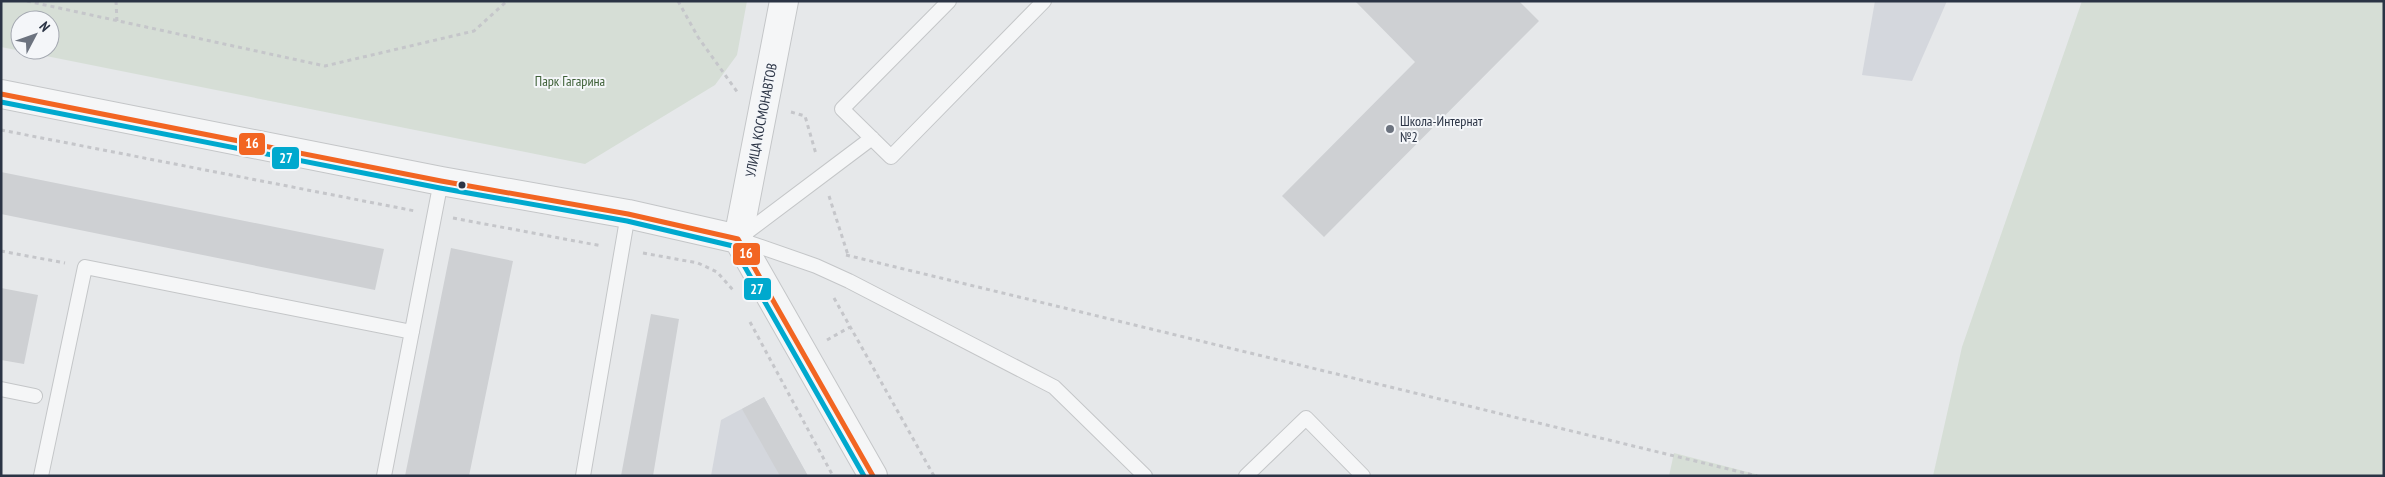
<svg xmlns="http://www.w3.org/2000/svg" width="2385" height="477" viewBox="0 0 2385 477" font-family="'PT Sans Narrow',sans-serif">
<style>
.built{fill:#d4d7dd}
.green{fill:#d6ded6;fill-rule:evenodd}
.building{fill:#ced0d3}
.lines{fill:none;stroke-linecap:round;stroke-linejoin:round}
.service-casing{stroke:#c4c6c8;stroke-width:16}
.tertiary-casing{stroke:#c4c6c8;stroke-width:30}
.path{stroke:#c5c6ca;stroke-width:3;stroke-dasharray:4 4;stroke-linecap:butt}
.service{stroke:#f5f6f7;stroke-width:14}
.tertiary{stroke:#f5f6f7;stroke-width:28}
.bus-1-casing{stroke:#f4f6f9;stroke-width:9}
.bus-2-casing{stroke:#f4f6f9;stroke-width:9}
.bus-1{stroke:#f26522;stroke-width:5}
.bus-2{stroke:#00a9ce;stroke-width:5}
.poi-dot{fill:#6c737f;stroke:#f4f6f9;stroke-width:2}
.bus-dot{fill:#2b3445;stroke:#f4f6f9;stroke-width:2}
.labels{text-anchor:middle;stroke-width:4;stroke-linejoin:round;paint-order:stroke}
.park-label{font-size:14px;fill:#3f6138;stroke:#f4f6f9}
.street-label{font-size:14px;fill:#2b3445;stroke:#f4f6f9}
.poi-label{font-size:14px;fill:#2b3445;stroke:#f4f6f9;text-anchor:start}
.line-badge{stroke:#f4f6f9;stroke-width:2}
.badge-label{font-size:14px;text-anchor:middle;font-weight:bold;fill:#fff}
</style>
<rect width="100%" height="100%" fill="#e6e8ea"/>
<path class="built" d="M1875 1H1947L1912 81 1862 75Z
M764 397 808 476H711L721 420Z"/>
<path class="green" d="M1 1H747L737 55 715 85 585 164 1 47ZM20 20H50V50H20Z
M2082 1H2384V476H1933L1962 347Z
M1674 453 1763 476H1669Z"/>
<path class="building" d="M1355 1H1519L1539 21 1324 237 1282 196 1415 62Z
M1 172 384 249 375 290 1 214Z
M451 248 513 261 469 476H405Z
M1 288 38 295 24 364 1 360Z
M651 314 679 319 653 476H621Z
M764 397 808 476H780L742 409Z"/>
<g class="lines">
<defs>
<path id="service" d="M949 1 842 109 891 157 1044 1
M739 238 872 138
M741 240 816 266 849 281 1054 387 1145 476
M1 389 35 396
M41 476 85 267 412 332
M384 476 441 181
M583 476 628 214
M1246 476 1306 418 1363 476"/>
<path id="tertiary" d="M1 94 441 181 628 214 738 239 873 476
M738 239 784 1"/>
</defs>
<use href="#service" class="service-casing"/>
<use href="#tertiary" class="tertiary-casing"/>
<path class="path" d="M27 1 325 66 474 31 507 1
M116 1 117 22
M678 1 698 37 738 93
M791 112 805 116 816 154
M1 130 415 211
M829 196 848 255
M453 218 602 246
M1 251 65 263
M643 253 698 263 717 272 733 290
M846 255 1757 476
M834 298 934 476
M750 322 833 476
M827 340 850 327"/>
<use href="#service" class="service"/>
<use href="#tertiary" class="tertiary"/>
<defs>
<path id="bus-1" d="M1 94 441 181 628 214 738 239 873 476"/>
<path id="bus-2" d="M1 102 440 188 627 221 733 246 864 476"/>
</defs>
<use href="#bus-1" class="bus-1-casing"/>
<use href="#bus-2" class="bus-2-casing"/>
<use href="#bus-1" class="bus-1"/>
<use href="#bus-2" class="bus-2"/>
</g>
<circle class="poi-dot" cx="1390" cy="129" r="5"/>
<circle class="bus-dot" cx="462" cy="185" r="4.5"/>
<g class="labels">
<g class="park-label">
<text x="570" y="86">Парк Гагарина</text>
</g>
<g class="street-label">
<text transform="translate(761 120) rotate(-79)" y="5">УЛИЦА КОСМОНАВТОВ</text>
</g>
<g class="poi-label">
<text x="1400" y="126">Школа-Интернат<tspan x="1400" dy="16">№2</tspan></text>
</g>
</g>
<g class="line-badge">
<rect x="238" y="132" width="28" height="24" rx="5" fill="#f26522"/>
<rect x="271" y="146" width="29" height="24" rx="5" fill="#00a9ce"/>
<rect x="732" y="242" width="29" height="24" rx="5" fill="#f26522"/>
<rect x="743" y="277" width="29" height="24" rx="5" fill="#00a9ce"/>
</g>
<g class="badge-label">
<text x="252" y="148">16</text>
<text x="286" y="163">27</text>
<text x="746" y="258">16</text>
<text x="757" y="294">27</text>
</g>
<rect width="2385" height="477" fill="none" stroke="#2b3445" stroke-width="5"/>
<g transform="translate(35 35) rotate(49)"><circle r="24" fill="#f4f6f9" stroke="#a4a8b1"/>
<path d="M0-4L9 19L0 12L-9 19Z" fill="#6c737f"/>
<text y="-8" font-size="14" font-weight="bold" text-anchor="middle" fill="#2b3445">N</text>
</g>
</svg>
